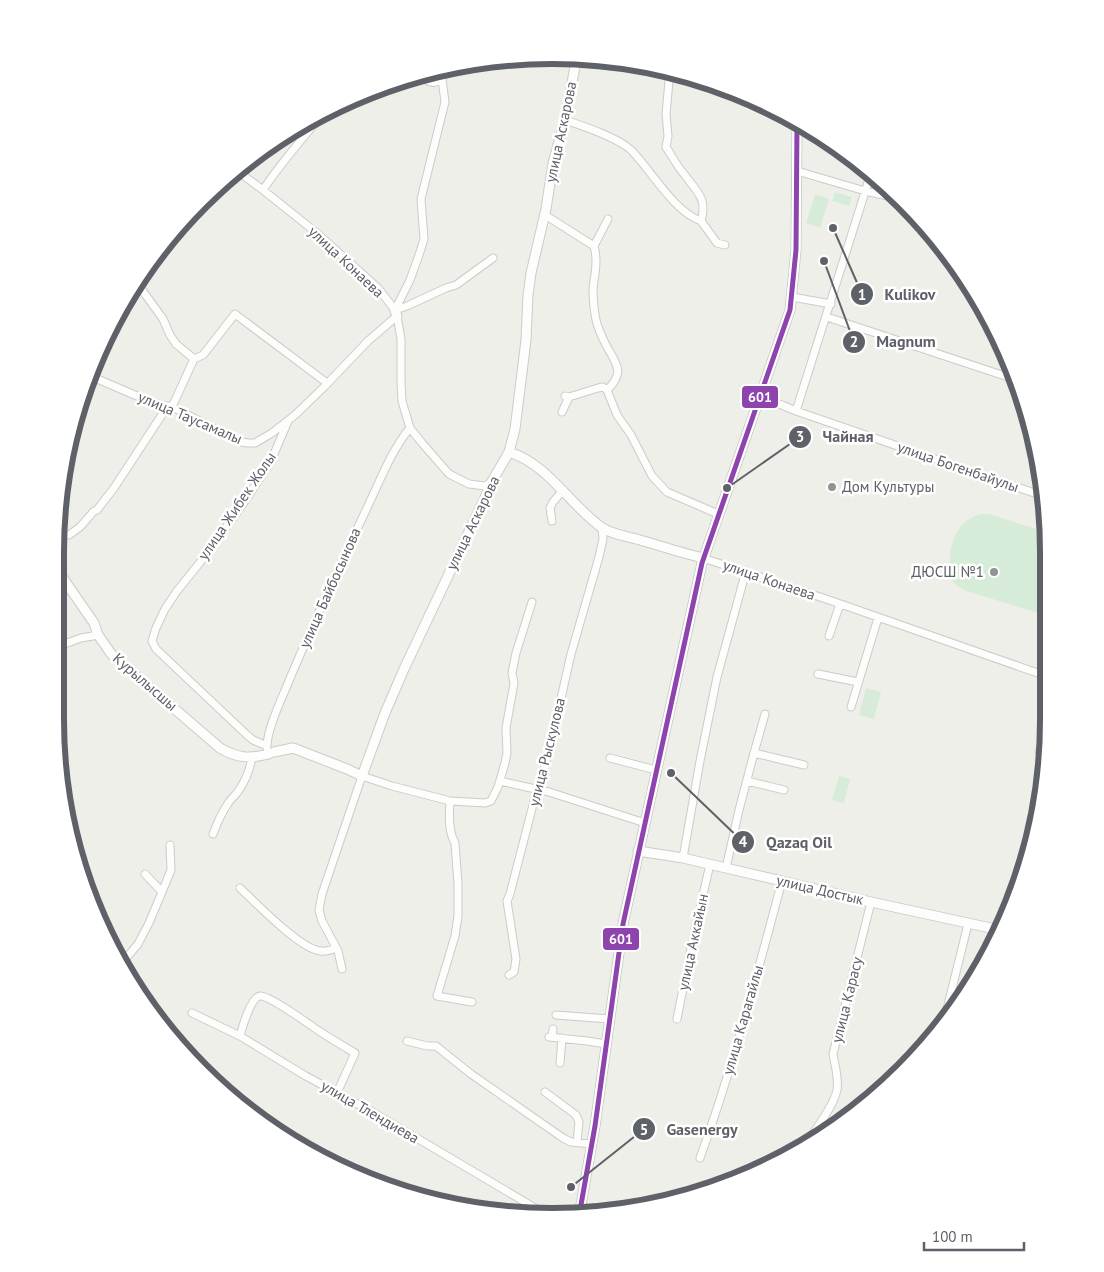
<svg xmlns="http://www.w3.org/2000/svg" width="1104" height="1272" viewBox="0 0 1104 1272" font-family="'PT Sans',sans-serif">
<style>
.green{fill:#d7ecd8}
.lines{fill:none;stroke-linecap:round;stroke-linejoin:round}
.street-casing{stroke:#cbccca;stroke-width:9}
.secondary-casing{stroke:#cbcccb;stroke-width:11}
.street{stroke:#fdfdfc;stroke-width:7}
.secondary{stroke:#fdfdfc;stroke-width:9}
.bus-1-casing{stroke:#fff;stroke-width:9}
.bus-1{stroke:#8e44ad;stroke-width:5}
.poi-dot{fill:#919395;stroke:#fff;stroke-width:2}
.labels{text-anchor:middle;stroke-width:5;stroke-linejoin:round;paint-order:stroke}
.street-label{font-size:15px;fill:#5e6168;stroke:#fff}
.poi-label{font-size:15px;fill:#5e6168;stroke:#fff;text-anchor:start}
.rim{fill:none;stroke:#5e6168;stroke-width:6}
.leader{fill:none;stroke:#5e6168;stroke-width:2}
.callout-dot{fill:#5e6168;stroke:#fff;stroke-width:2}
.mark-label{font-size:15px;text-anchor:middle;font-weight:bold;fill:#fff}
.callout-label{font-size:16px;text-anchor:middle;font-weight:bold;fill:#5e6168;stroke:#fff;stroke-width:5;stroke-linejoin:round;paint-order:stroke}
.line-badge{stroke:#fff;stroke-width:2}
.badge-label{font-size:14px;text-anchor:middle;font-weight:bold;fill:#fff}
</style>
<rect width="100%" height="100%" fill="#efefe9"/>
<path class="green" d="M835 192 852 197 849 206 832 201Z
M815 194 829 199 820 228 806 223Z
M982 514H990L1048 533V616L966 591C961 588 956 586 953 582 950 577 950 572 950 566 949 544 957 519 982 514Z
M866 688 881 692 874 719 859 715Z
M839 776 850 779 844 803 832 800Z"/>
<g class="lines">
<defs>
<path id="street" d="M670 70 666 114 668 136 666 147C672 156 677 166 684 174 696 191 708 198 701 221
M419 75C427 81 433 86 442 79
M565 120C583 126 617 137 631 150 651 170 674 212 701 221
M236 170 263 190 318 234 378 288 395 310
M797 171 865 191 897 198
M263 190C280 164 300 142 319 118
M545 215 594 246C598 260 595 274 593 288 593 299 594 310 596 320 598 329 602 337 606 345 616 364 626 372 607 390L617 415 631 435 652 476 667 492 718 514
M701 221 717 243 725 245
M594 246 608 219
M137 283 163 319 170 335 176 344 194 359
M792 297 831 304
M395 310 410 280 419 255 424 239 421 199 445 102 442 79 446 69
M395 310 407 306 446 288 456 285 493 258
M827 317 1017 380
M327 383 235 314 203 355 194 359 172 407 241 442 248 443H255L272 433 295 415 324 387 368 341 397 316 401 339V382L402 401 410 428 422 443 449 474 469 484 485 486 491 483
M565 396 569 397 598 388 603 387 607 390
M760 396 796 411 1043 496
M796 411 871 173
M562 412 569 397
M552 521 550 508 553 502 563 490
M69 535 80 527 94 511 97 510 114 488 167 407 144 399 88 375
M703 558 832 601 1049 677
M829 636 840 604
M56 647 81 638 98 635
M818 674 858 682
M851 707 878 618
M267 746 253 740 247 735 156 649 152 641 156 628 165 609 177 591 206 555 243 504 271 461 288 421
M267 748C266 730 284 694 291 676 315 619 340 564 367 508 379 483 392 449 410 428
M1039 751 1046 753
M754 753 765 714
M610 758 656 770
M500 781 549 792 645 823
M747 781 784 790
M450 801C449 814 448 832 455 843L458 884V916L455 936 437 996 472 1002
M213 834C217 823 222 812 229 802 232 798 236 795 239 790 246 780 250 769 252 757
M683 858 700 761 717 677 746 571
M726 868 739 810 754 753 804 765
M145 874 162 892
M240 888C256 903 301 950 321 951 326 952 331 950 336 948
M122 963 138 944 149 923 162 892 171 870 170 845
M342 969 338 951 322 921 319 910 322 894 362 776 392 786 450 801 485 803 491 801 498 787 505 763 507 753 506 728 514 683 512 673 516 653 532 602
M509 975 514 972 516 959 507 901 510 894 535 797 539 790 553 734 571 654 599 557 603 539 602 528
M192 1013 240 1036 304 1075 376 1114 547 1215
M556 1015 609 1019
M677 1019 691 948 710 864
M944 1021 968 924
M240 1036C242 1028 251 997 260 996 269 995 310 1025 319 1031 331 1039 343 1046 355 1053L337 1093
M549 1037 587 1041 606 1044
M552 1037 553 1029
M407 1041 427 1046H436L471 1074 563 1138 571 1142 591 1144
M560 1063 562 1038
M545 1092 576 1115 579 1122 577 1142
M802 1149C812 1135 834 1106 837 1090 839 1079 835 1066 833 1054L871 902
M700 1158C733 1067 757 974 782 881"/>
<path id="secondary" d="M395 310 397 316
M167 407H172
M509 452C548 464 569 504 601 527 612 535 627 536 640 540 661 546 682 553 703 558
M58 571 94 623 98 635 112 655 220 748C237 758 249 759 269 754
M274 752 293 748 347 769 362 776 385 713 404 669 484 500 491 483 509 452 515 429 526 340 528 295 531 273 546 209 553 163 565 120 577 56
M638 851 683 858 726 868 871 902 1000 930
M579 1216 595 1126 623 924 702 563 790 310 796 250 797 122"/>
</defs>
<use href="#street" class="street-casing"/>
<use href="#secondary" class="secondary-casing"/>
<use href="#street" class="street"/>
<use href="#secondary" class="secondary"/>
<defs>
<path id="bus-1" d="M579 1216 595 1126 623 924 702 563 790 310 796 250 797 122"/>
</defs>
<use href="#bus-1" class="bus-1-casing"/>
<use href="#bus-1" class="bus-1"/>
</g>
<g class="poi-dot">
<circle cx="832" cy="487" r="5"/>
<circle cx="994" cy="572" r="5"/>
</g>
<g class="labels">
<g class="street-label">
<text transform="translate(561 132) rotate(-78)" y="5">улица Аскарова</text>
<text transform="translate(346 262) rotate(43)" y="5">улица Конаева</text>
<text transform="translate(190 418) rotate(23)" y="5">улица Таусамалы</text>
<text transform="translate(958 467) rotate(19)" y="5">улица Богенбайулы</text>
<text transform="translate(237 506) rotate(-56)" y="5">улица Жибек Жолы</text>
<text transform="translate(473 523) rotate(-64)" y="5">улица Аскарова</text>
<text transform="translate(769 580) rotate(19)" y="5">улица Конаева</text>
<text transform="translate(330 588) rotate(-66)" y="5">улица Байбосынова</text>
<text transform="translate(145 682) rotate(41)" y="5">Курылысшы</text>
<text transform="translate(547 752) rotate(-76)" y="5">улица Рыскулова</text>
<text transform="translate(820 890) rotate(13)" y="5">улица Достык</text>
<text transform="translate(693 942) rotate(-78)" y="5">улица Аккайын</text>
<text transform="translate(847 1000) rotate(-76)" y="5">улица Карасу</text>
<text transform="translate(743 1020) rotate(-74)" y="5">улица Карагайлы</text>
<text transform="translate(370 1112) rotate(30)" y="5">улица Тлендиева</text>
</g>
<g class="poi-label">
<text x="842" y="492">Дом Культуры</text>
<text x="984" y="577" text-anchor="end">ДЮСШ №1</text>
</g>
</g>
<path d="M0 0H1104V1272H0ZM552 64H552A488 488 0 0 1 1040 552V720A488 488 0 0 1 552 1208H552A488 488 0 0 1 64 720V552A488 488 0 0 1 552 64Z" fill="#fff" fill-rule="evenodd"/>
<path class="rim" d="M552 64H552A488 488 0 0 1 1040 552V720A488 488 0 0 1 552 1208H552A488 488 0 0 1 64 720V552A488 488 0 0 1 552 64Z"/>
<path class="leader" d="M833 228L862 294M824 261L854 342M727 488L800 437M671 773L743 842M571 1187L644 1129"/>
<g class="callout-dot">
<circle cx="833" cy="228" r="5"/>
<circle cx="824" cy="261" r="5"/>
<circle cx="727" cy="488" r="5"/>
<circle cx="671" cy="773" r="5"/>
<circle cx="571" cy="1187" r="5"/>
<circle cx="862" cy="294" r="12"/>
<circle cx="854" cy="342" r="12"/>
<circle cx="800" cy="437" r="12"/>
<circle cx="743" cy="842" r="12"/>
<circle cx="644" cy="1129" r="12"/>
</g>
<g class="mark-label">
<text x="862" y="300">1</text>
<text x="854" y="347">2</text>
<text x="800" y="442">3</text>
<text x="743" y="847">4</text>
<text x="644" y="1135">5</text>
</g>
<g class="callout-label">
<text x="910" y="300">Kulikov</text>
<text x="906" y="347">Magnum</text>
<text x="848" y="442">Чайная</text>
<text x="799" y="848">Qazaq Oil</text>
<text x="702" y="1135">Gasenergy</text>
</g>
<g class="line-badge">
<rect x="741" y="385" width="38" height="24" rx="5" fill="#8e44ad"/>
<rect x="602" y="927" width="38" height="24" rx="5" fill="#8e44ad"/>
</g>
<g class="badge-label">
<text x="760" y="402">601</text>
<text x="621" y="944">601</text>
</g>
<path d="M924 1242v8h100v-8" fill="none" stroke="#5e6168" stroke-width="2.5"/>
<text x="932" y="1242" font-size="15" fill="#5e6168" stroke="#ffffff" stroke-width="4" paint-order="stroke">100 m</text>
</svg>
